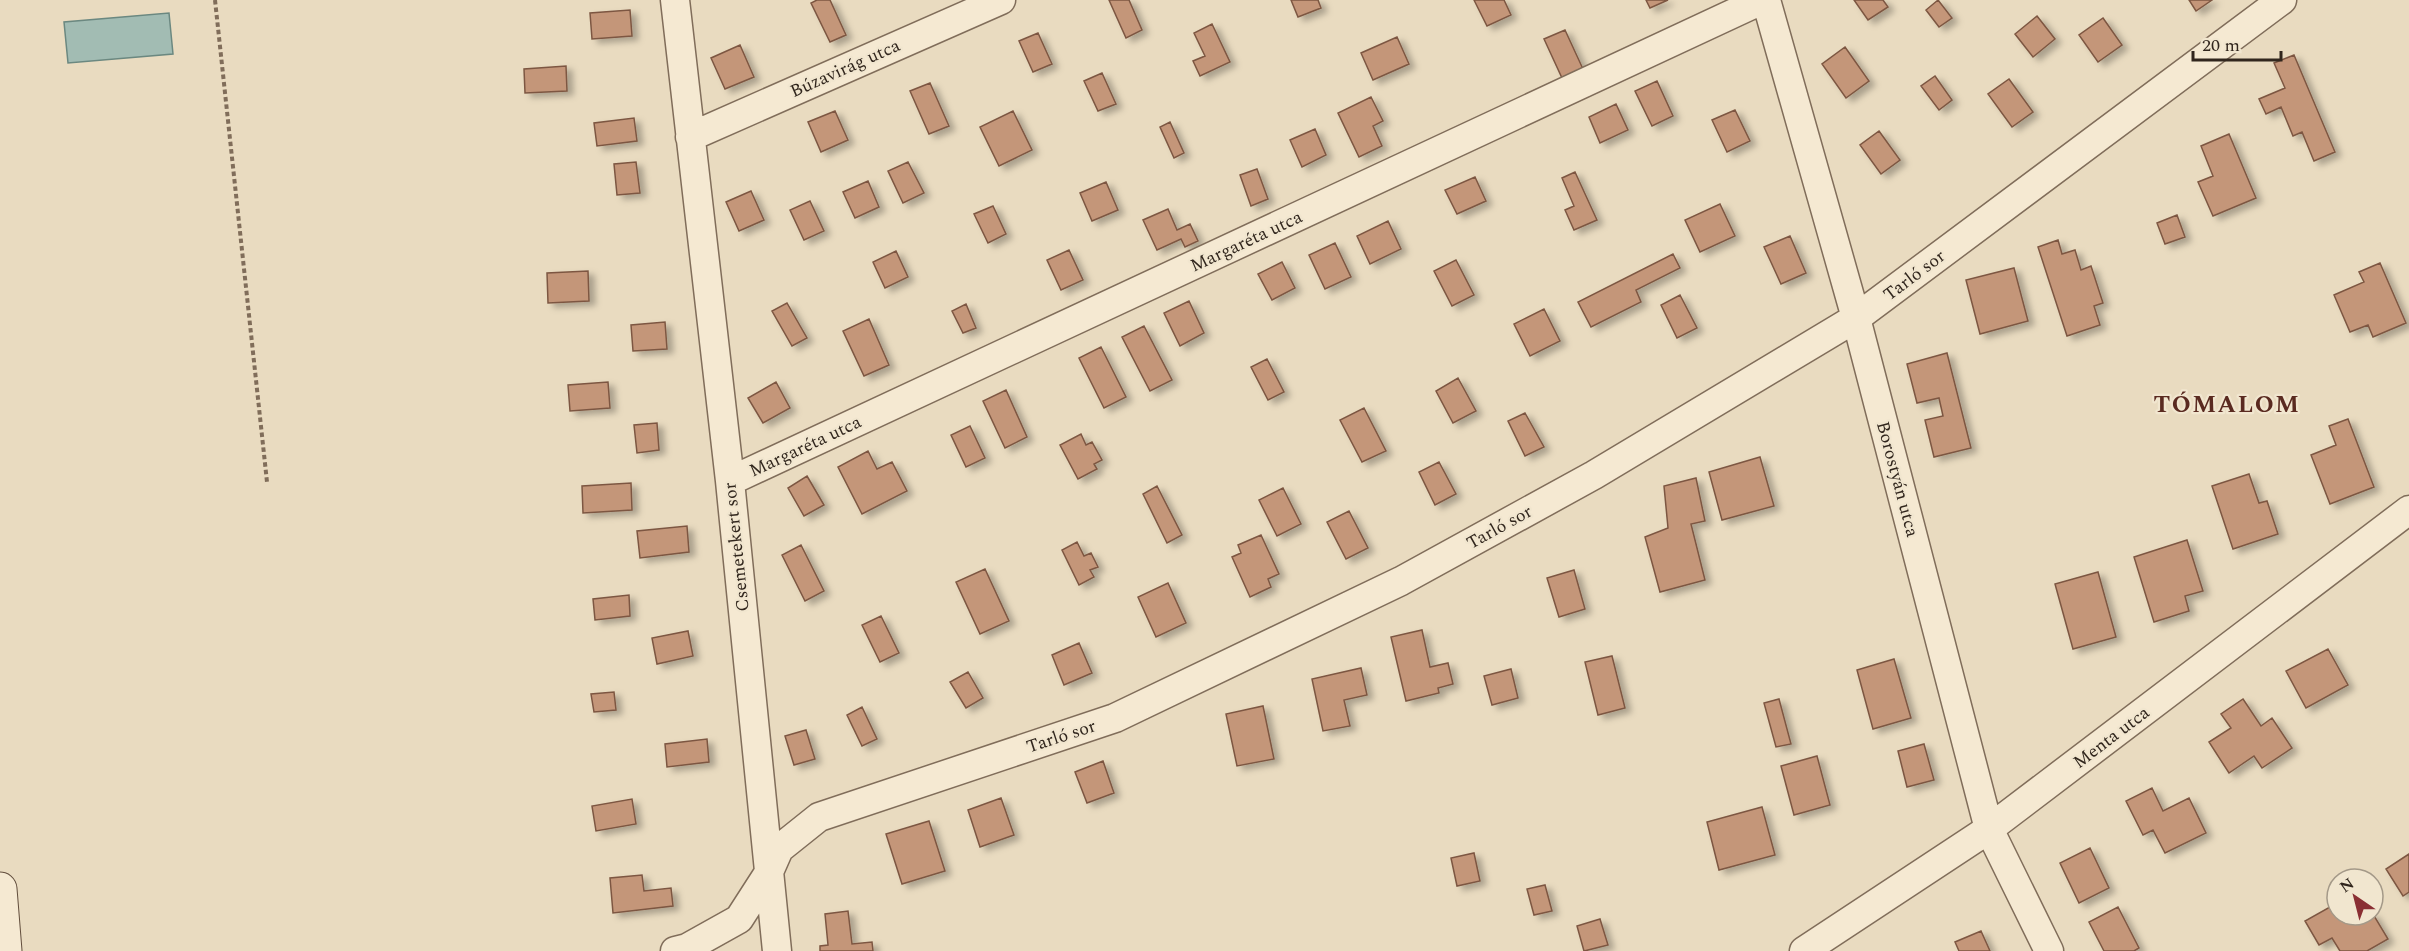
<svg xmlns="http://www.w3.org/2000/svg" width="2409" height="951" viewBox="0 0 2409 951" font-family="Spectral,serif">
<style>
.water{fill:#a2bcb3;stroke:#6b8880;stroke-width:1.5}
.building{fill:#c49679;stroke:#7d5742;stroke-width:1.5;filter:url(#shadow)}
.lines{fill:none;stroke-linecap:round;stroke-linejoin:round}
.minor-casing{stroke:#806d5a;stroke-width:31}
.secondary-casing{stroke:#624e3d;stroke-width:35}
.path{stroke:#806d5a;stroke-width:4;stroke-dasharray:4.5 3;stroke-linecap:butt}
.minor{stroke:#f5e9d2;stroke-width:28}
.secondary{stroke:#f5e9d2;stroke-width:33}
.labels{text-anchor:middle;stroke-width:4.5;stroke-linejoin:round;paint-order:stroke}
.street-label{font-size:18px;fill:#31261d;stroke:#f1e6cf}
.district-label{font-size:24px;font-weight:bold;letter-spacing:1.5px;fill:#5a2a20;stroke:#f1e6cf}
</style>
<defs>
<filter id="shadow"><feDropShadow dx="6" dy="4" stdDeviation="3" flood-color="#0004"/></filter>
</defs>
<rect width="100%" height="100%" fill="#e9dbc0"/>
<path class="water" d="M169 13 173 54 68 63 64 22Z"/>
<path class="building" d="M817 0H830L846 35 830 42 811 3Z
M1109 0H1129L1142 30 1126 38Z
M1291 0H1318L1321 8 1298 17Z
M1474 0H1504L1511 15 1487 26Z
M1646 0H1668L1650 8Z
M1854 0H1883L1888 7 1868 20Z
M1938 0 1952 18 1939 27 1926 10Z
M2189 0H2212L2196 11Z
M630 10 632 36 592 39 590 13Z
M2037 16 2055 39 2033 57 2015 34Z
M2103 18 2122 45 2098 62 2079 35Z
M1212 24 1230 62 1200 76 1193 61 1205 56 1194 33Z
M1565 30 1583 69 1562 78 1544 39Z
M1038 33 1052 64 1033 72 1019 41Z
M1397 37 1409 64 1373 80 1361 53Z
M740 45 754 77 725 89 711 58Z
M1845 47 1869 81 1846 98 1822 64Z
M2294 55 2335 152 2314 161 2302 132 2293 136 2281 107 2266 114 2259 99 2285 88 2274 63Z
M566 66 567 91 525 93 524 69Z
M1102 73 1116 104 1098 111 1084 81Z
M1935 76 1952 100 1939 110 1921 86Z
M2009 79 2033 112 2012 127 1988 94Z
M1657 81 1673 116 1652 126 1635 91Z
M930 83 949 126 929 134 910 91Z
M1371 97 1383 121 1373 126 1382 146 1359 157 1338 113Z
M1616 104 1628 130 1600 143 1589 117Z
M1735 110 1750 141 1727 152 1712 120Z
M835 111 848 140 821 152 808 122Z
M1013 111 1032 150 999 166 980 127Z
M634 118 637 141 597 146 594 123Z
M1170 122 1184 153 1174 158 1160 127Z
M1315 129 1326 155 1302 167 1290 140Z
M1879 131 1900 160 1881 174 1860 145Z
M2229 134 2256 198 2213 216 2198 182 2213 176 2201 146Z
M636 162 640 193 617 195 614 164Z
M908 162 924 193 903 203 888 171Z
M1257 169 1268 199 1251 206 1240 175Z
M1575 172 1597 220 1574 230 1565 210 1574 206 1562 178Z
M1475 177 1486 201 1457 214 1445 190Z
M868 181 879 207 855 218 843 192Z
M1106 182 1118 210 1092 221 1080 193Z
M751 191 764 220 739 231 726 202Z
M810 201 824 231 804 240 790 210Z
M1720 204 1735 236 1700 252 1685 220Z
M993 206 1006 234 988 243 974 214Z
M1168 209 1177 230 1190 224 1198 241 1185 247 1181 239 1157 250 1143 220Z
M2177 215 2185 237 2165 244 2157 223Z
M1388 221 1401 249 1370 264 1357 236Z
M1790 236 1806 273 1781 284 1764 247Z
M2058 240 2062 254 2075 250 2081 270 2091 266 2103 303 2094 306 2100 325 2067 336 2038 247Z
M1335 243 1351 277 1325 289 1309 255Z
M1069 250 1083 280 1061 290 1047 260Z
M896 251 908 277 885 288 873 262Z
M1673 254 1680 268 1636 290 1641 302 1591 327 1578 302Z
M1456 260 1474 295 1452 306 1434 271Z
M1282 262 1295 288 1272 300 1258 274Z
M2380 263 2406 323 2373 337 2368 325 2350 332 2334 295 2364 282 2359 272Z
M2014 268 2028 321 1980 334 1966 280Z
M588 271 589 301 548 303 547 273Z
M1680 295 1697 328 1677 338 1661 305Z
M1189 301 1204 333 1180 346 1164 313Z
M787 303 807 338 792 346 772 311Z
M966 304 976 328 963 333 952 311Z
M1544 309 1560 341 1530 356 1514 324Z
M869 319 889 365 864 376 843 331Z
M665 322 667 349 633 351 631 325Z
M1144 326 1172 380 1150 391 1122 337Z
M1101 347 1126 397 1104 408 1079 358Z
M1947 353 1971 448 1934 457 1925 420 1943 416 1939 398 1917 403 1907 364Z
M1267 359 1284 392 1268 400 1251 367Z
M1458 378 1476 411 1453 423 1436 391Z
M608 382 610 408 570 411 568 385Z
M776 382 790 408 763 423 748 398Z
M1006 390 1027 437 1005 448 983 401Z
M1364 408 1386 451 1362 462 1340 420Z
M1525 413 1544 447 1525 456 1508 421Z
M2348 419 2374 487 2330 504 2311 455 2336 445 2329 426Z
M657 423 659 450 637 453 634 425Z
M970 426 985 458 966 467 951 435Z
M1081 434 1086 445 1092 442 1102 460 1094 464 1097 469 1078 479 1060 445Z
M868 451 877 469 892 462 907 491 862 514 838 467Z
M1760 457 1774 506 1722 520 1709 472Z
M1439 462 1456 494 1435 505 1419 472Z
M2249 474 2259 503 2267 501 2278 534 2233 549 2212 486Z
M807 476 824 505 804 516 788 488Z
M1696 478 1705 521 1691 524 1705 580 1660 592 1645 537 1668 528 1664 486Z
M631 483 632 510 583 513 582 486Z
M1157 486 1182 535 1167 543 1143 494Z
M1283 488 1301 524 1277 536 1259 500Z
M1349 511 1368 548 1346 559 1327 522Z
M687 526 689 552 640 558 637 531Z
M1261 535 1279 574 1268 579 1271 587 1250 597 1232 557 1241 553 1238 545Z
M2187 540 2203 591 2185 596 2189 611 2154 622 2134 557Z
M1077 542 1084 556 1091 553 1098 567 1090 570 1094 577 1079 585 1062 550Z
M801 545 824 591 805 601 782 555Z
M985 569 1009 621 980 634 956 582Z
M1574 570 1585 609 1559 617 1547 578Z
M2098 572 2116 637 2073 649 2055 584Z
M1168 583 1186 623 1156 637 1138 597Z
M629 595 630 616 595 620 593 599Z
M881 616 899 653 880 662 862 625Z
M1422 630 1430 667 1448 663 1453 684 1438 688 1439 693 1406 701 1391 637Z
M688 631 693 656 657 664 652 638Z
M1079 643 1092 673 1064 685 1052 655Z
M2328 649 2348 685 2306 708 2286 671Z
M1612 656 1625 708 1598 715 1585 662Z
M1894 659 1911 718 1873 729 1857 670Z
M1361 668 1367 695 1344 700 1350 726 1323 731 1312 679Z
M1511 669 1518 698 1492 705 1484 676Z
M968 672 983 698 966 708 950 682Z
M614 692 616 710 594 712 591 694Z
M1779 699 1791 744 1776 747 1764 703Z
M2243 699 2261 726 2272 718 2292 748 2262 768 2254 756 2229 773 2209 742 2231 728 2221 714Z
M1263 706 1274 759 1237 766 1226 714Z
M862 707 877 739 862 746 847 715Z
M806 730 815 759 794 765 785 736Z
M707 739 709 762 667 767 665 744Z
M1924 744 1934 780 1907 787 1898 751Z
M1817 756 1830 805 1794 815 1781 766Z
M1103 761 1114 793 1087 803 1075 772Z
M2152 788 2163 811 2189 798 2206 833 2165 853 2153 830 2143 835 2126 801Z
M1001 798 1014 835 980 847 968 810Z
M632 799 636 824 596 831 592 806Z
M1762 807 1775 855 1719 870 1707 822Z
M929 821 945 871 902 884 886 834Z
M2090 848 2109 888 2079 903 2060 863Z
M1474 853 1480 881 1457 886 1451 858Z
M2409 854V892L2403 896 2386 869Z
M642 875 644 891 671 888 673 906 613 913 610 878Z
M1545 885 1552 911 1534 915 1527 889Z
M2337 903V915L2373 914 2388 939 2367 951H2340L2332 938 2319 945 2305 921Z
M2118 907 2139 948 2134 951H2104L2089 922Z
M848 911 852 944 872 942 873 951H820V946L828 945 825 914Z
M1600 919 1608 945 1584 951 1577 926Z
M1981 931 1990 951H1959L1955 942Z"/>
<g class="lines">
<defs>
<path id="minor" d="M675 0 730 481 777 951
M1766 0 1856 318 1989 829 2049 951
M690 137 1001 0
M730 481 1762 0
M675 951 687 948 739 919 768 874 779 849 819 817 1115 718 1401 581 1594 475 1856 318 2282 0
M1804 951 1989 829 2409 510"/>
<path id="secondary" d="M0 889 5 951"/>
</defs>
<use href="#minor" class="minor-casing"/>
<use href="#secondary" class="secondary-casing"/>
<path class="path" d="M215 0 267 482"/>
<use href="#minor" class="minor"/>
<use href="#secondary" class="secondary"/>
</g>
<g class="labels">
<g class="street-label">
<text transform="translate(845 68) rotate(-24)" y="6">Búzavirág utca</text>
<text transform="translate(1246 241) rotate(-25)" y="6">Margaréta utca</text>
<text transform="translate(1914 275) rotate(-37)" y="6">Tarló sor</text>
<text transform="translate(805 446) rotate(-25)" y="6">Margaréta utca</text>
<text transform="translate(1898 479) rotate(75)" y="6">Borostyán utca</text>
<text transform="translate(1499 527) rotate(-29)" y="6">Tarló sor</text>
<text transform="translate(736 547) rotate(-96)" y="6">Csemetekert sor</text>
<text transform="translate(1061 736) rotate(-18)" y="6">Tarló sor</text>
<text transform="translate(2111 737) rotate(-37)" y="6">Menta utca</text>
</g>
<g class="district-label">
<text x="2227" y="412">TÓMALOM</text>
</g>
</g>
<g transform="translate(2355 897) rotate(325)"><circle r="28" fill="#f1e6cf" stroke="#a49988" stroke-width="1.5"/>
<path d="M0-4.5L10 22L0 15L-10 22Z" fill="#8a2f33"/>
<text y="-9" font-size="16" font-weight="bold" text-anchor="middle" fill="#31261d">N</text>
</g>
<path d="M2193 51v9h88v-9" fill="none" stroke="#31261d" stroke-width="3"/>
<text x="2202" y="51" font-size="18" fill="#31261d" stroke="#f1e6cf" stroke-width="4.5" paint-order="stroke">20 m</text>
</svg>
